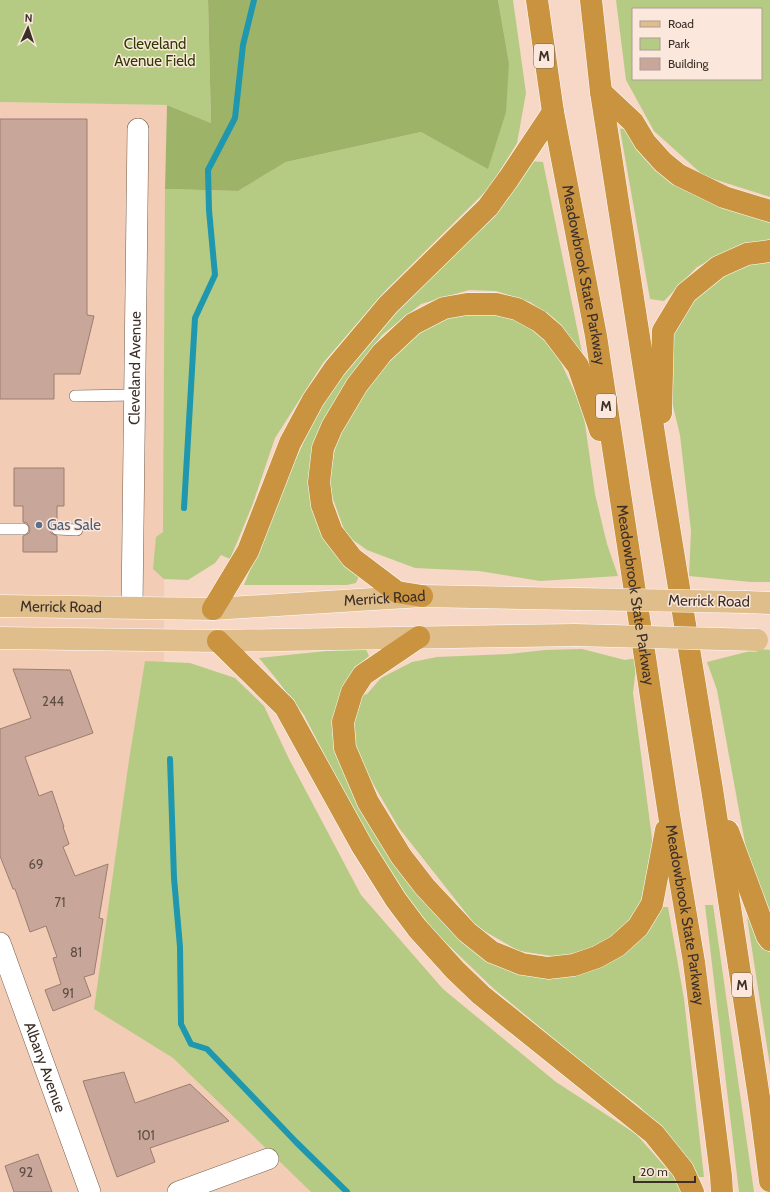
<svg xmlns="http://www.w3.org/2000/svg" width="770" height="1192" viewBox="0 0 770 1192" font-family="Cabin,sans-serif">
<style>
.built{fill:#f2ccb5}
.green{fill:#b5cb84;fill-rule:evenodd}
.forest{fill:#9cb368}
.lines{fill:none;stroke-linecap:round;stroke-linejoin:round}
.stream{stroke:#1f97ae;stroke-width:6}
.building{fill:#c8a79a;stroke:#9c7d70}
.service-casing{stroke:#775d4c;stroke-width:12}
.minor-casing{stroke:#775d4c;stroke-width:22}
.primary-casing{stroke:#fff;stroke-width:23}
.motorway-casing{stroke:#fff;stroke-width:23}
.service{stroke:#fff;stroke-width:11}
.minor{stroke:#fff;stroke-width:21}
.primary{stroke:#dfbe8c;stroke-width:22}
.motorway{stroke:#c99340;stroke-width:22}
.primary-bridge-casing{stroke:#fff;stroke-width:23;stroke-linecap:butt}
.primary-bridge{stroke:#dfbe8c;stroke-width:22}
.service-dot{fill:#5c6f8a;stroke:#fbe7dc;stroke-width:1.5}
.labels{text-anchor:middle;stroke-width:3;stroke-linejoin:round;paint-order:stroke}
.number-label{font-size:13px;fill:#5e4d44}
.shield{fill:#fbe7dc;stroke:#75665e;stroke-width:1}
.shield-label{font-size:14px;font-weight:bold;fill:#3b2f28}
.park-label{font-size:15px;fill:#2f3c02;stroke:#fbe7dc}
.street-label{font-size:15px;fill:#3b2f28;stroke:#fbe7dc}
.service-label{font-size:15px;fill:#4e5e75;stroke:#fbe7dc;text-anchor:start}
</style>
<rect width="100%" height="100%" fill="#f7d7c5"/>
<path class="built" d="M0 102 167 105 165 189 164 675 94 1009 173 1058 311 1192H0Z"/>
<path class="green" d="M0 0H208L211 123 167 105 0 102Z
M498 0H513L526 93 517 143 490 187 386 290 323 363 275 438 252 506 230 559 221 555 215 563 188 580 164 579 153 569 156 537 163 532 165 189 238 191 286 162 421 132 488 168 509 63Z
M616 0H770V197L704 176 654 131 626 80ZM633 9H761V79H633Z
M628 128 651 160 770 219V241L740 245 697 267 664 301 650 299 620 129Z
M530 161 543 162 584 362 555 319 530 302 496 291 469 290 421 304 382 335 345 385 312 453 359 576 356 583 347 585H244L286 481 321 404 358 353Z
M770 260V582H751L689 576 691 531 680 435 666 377 669 344 688 305 737 263Z
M467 309 521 317 549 337 583 410 595 494 607 544 618 576 540 581 479 571 415 568 367 550 346 535 328 485 338 434 369 382 419 328Z
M365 647 369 656 353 670 335 724 443 922 547 975 589 972 625 948 661 907H668L684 999 704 1177H697L680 1149 639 1106 593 1071 494 989 438 935 407 898 370 843 304 715 274 676 259 658Z
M582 649 625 660 637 658 633 693 653 846 654 873 636 913 603 945 559 957 519 951 477 927 399 828 361 763 352 732 358 696 367 694 381 678 412 662 437 657 509 654 545 650Z
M758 649 770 650V920L749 865 717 690 707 662Z
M145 661 190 663 235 678 264 706 289 759 361 895 443 989 556 1082 636 1134 682 1186 685 1192H311L173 1058 94 1009 129 760Z
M705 905H713L754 1192H739Z
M747 917 770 953V1066Z"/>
<path class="forest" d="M208 0H498L509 63 506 112 488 169 421 132 286 162 238 191 165 189 167 105 211 123Z"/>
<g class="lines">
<path class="stream" d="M184 508 195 318 215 275 209 210 208 170 235 118 243 45 254 0
M170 759 174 878 180 947 181 1024 191 1044 207 1049 296 1142 347 1192"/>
</g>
<path class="building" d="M0 119H87V315L94 316 80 374H54V399H0Z
M14 468H64V506H57V522L51 525 50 528 51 533 57 536V552H23V536L29 533 30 529 27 523 23 522V506H14Z
M13 669 70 670 93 733 25 757 39 796 52 791 64 827H63L69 844 63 847 75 876 108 864 99 918 103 919 94 974 84 977 91 996 53 1011 45 990 61 984 53 958 57 957 46 926 30 932 15 889H13L0 856V729L31 718Z
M124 1072 135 1103 190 1084 229 1121 150 1148 155 1162 117 1177 83 1081Z
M38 1154 52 1192H14L5 1166Z"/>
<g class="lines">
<defs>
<path id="service" d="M75 396 135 395
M1 529H23
M57 529 77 530"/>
<g id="minor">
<path id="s1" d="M132 607 138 129"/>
<path id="s2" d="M0 943 90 1192"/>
<path d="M178 1192 268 1159"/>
</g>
<g id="primary">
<path d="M746 602 770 603"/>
<path id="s3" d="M0 606 213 609 422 596 577 599"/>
<path d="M0 638 218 641 575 635"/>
</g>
<g id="motorway">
<path id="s4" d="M537 0 553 112 596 336 669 815 694 962 721 1176 722 1192"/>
<path d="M591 0 601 92 660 472 712 789 760 1104 770 1181"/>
<path d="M601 92 633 122 645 142 663 162 679 175 724 197 770 211"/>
<path d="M661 413 663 331 686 293 718 267 747 254 770 251"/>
<path d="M422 596 397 592 352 558 332 532 322 505 319 482 323 448 332 427 357 385 382 353 413 324 444 308 467 304H496L517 309 539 321 553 333 578 366 600 430"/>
<path d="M213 609 248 551 290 443 313 400 335 368 388 305 488 207 509 178 553 112"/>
<path d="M419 637 363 675 352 692 343 722 345 748 368 802 401 856 425 887 467 932 492 952 522 964 548 968 574 965 597 957 617 946 638 927 652 904 666 830"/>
<path d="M218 641 285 707 362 846 396 900 417 928 455 970 481 995 654 1134 683 1170 693 1192"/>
<path d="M728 831 767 936 770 940"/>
</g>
</defs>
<use href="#service" class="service-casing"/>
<use href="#minor" class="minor-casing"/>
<use href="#primary" class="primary-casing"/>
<use href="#motorway" class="motorway-casing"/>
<use href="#service" class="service"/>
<use href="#minor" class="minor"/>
<use href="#primary" class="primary"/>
<use href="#motorway" class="motorway"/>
<defs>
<path id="primary-bridge" d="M577 599 746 602
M575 635 757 640"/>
</defs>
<use href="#primary-bridge" class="primary-bridge-casing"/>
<use href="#primary-bridge" class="primary-bridge"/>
</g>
<circle class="service-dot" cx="39" cy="525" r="4"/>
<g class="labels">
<g class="number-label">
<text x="53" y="706">244</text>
<text x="36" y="869">69</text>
<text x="60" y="907">71</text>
<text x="76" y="957">81</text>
<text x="68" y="998">91</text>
<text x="146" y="1140">101</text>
<text x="26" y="1177">92</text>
</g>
<g class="shield">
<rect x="534" y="44" width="20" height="24" rx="3"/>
<rect x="596" y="394" width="20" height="24" rx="3"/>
<rect x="732" y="973" width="20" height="24" rx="3"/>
</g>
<g class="shield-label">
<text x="544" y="61">M</text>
<text x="606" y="411">M</text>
<text x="742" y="990">M</text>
</g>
<g class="park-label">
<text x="155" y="49">Cleveland<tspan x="155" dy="17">Avenue Field</tspan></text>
</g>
<g class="street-label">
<text dy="5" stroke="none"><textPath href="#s4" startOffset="279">Meadowbrook State Parkway</textPath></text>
<text dy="5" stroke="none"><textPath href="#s1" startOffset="239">Cleveland Avenue</textPath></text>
<text dy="5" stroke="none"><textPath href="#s4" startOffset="603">Meadowbrook State Parkway</textPath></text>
<text dy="5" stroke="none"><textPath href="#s3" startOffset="385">Merrick Road</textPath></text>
<text transform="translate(709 601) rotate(1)" y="5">Merrick Road</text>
<text dy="5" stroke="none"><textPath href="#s3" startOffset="61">Merrick Road</textPath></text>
<text dy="5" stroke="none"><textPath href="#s4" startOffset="927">Meadowbrook State Parkway</textPath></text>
<text dy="5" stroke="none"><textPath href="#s2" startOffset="132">Albany Avenue</textPath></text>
</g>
<g class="service-label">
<text x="47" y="530">Gas Sale</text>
</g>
</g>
<rect x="632" y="8" width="130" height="72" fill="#fbe7dc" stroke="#ae9d94"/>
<rect x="640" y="21" width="20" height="6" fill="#dfbe8c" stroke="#ae9d94"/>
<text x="668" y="28" font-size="12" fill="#3b2f28">Road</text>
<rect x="640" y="38" width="20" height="12" fill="#b5cb84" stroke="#ae9d94"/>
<text x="668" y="48" font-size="12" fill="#3b2f28">Park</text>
<rect x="640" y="58" width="20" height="12" fill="#c8a79a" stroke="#ae9d94"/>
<text x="668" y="68" font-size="12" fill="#3b2f28">Building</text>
<g transform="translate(28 28) rotate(3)" stroke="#fbe7dc" stroke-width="3" paint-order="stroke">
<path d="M0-3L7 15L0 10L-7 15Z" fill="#3b2f28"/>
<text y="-6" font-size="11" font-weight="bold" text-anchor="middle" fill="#3b2f28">N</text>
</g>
<path d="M634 1176v6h61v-6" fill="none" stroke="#3b2f28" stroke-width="2"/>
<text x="640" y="1176" font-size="12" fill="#3b2f28" stroke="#fbe7dc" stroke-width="3" paint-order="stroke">20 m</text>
</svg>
